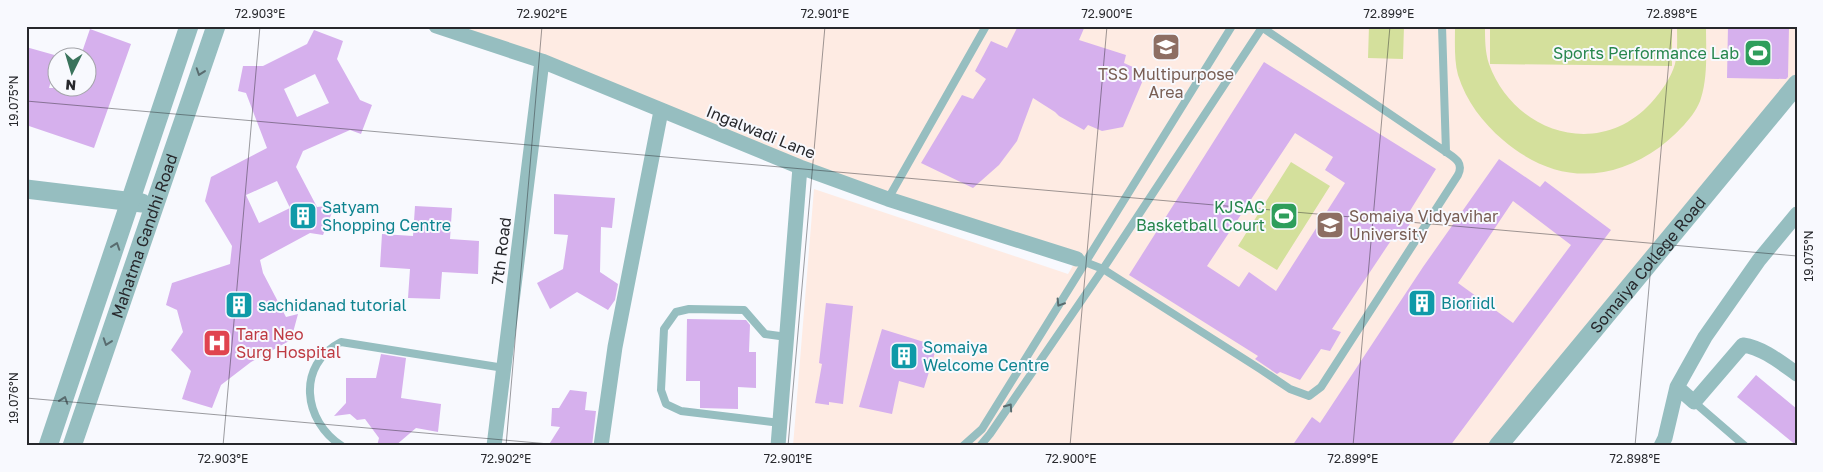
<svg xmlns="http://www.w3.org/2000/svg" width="1823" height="472" viewBox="0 0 1823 472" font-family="'Golos Text',sans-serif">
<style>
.education{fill:#feebe3}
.green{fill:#d4e09c}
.building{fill:#d6b0ed;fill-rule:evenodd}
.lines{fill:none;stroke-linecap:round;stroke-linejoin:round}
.service{stroke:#96bec0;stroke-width:8}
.minor{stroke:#96bec0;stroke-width:15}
.tertiary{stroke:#96bec0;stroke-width:19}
.oneway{stroke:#596c6f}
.ticks{fill:none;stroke:#27282c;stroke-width:1;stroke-opacity:0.45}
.labels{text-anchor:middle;stroke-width:4;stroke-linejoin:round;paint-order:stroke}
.leisure-label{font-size:16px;fill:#27864d;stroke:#f8f9fe;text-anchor:end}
.education-label{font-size:16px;fill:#785e54;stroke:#f8f9fe}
.street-label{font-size:16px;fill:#27282c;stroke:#f8f9fe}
.culture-label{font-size:16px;fill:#0d838f;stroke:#f8f9fe;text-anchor:start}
.health-label{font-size:16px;fill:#be3a42;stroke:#f8f9fe;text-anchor:start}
.neatline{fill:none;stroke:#27282c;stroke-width:2}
.ticks-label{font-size:12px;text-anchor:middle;fill:#27282c}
</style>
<rect width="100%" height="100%" fill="#f8f9fe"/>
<path class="education" d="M444 26H1797V78L1491 446H793L814 189 1068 274 1077 259 890 196Z"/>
<path class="green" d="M1369 26H1404L1403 59 1368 58Z
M1455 26H1485C1485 39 1485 52 1489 64 1514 133 1599 160 1651 103 1661 92 1671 78 1675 64 1678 52 1677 39 1677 26H1706C1706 49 1708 76 1701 98 1696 116 1674 136 1660 147 1607 185 1552 182 1503 140 1483 123 1466 101 1458 75 1454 60 1455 43 1455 26Z
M1490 26H1672V66L1490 64Z
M1291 162 1330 186 1277 270 1238 246Z"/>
<path class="building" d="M1018 26H1085L1079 40 1126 55 1124 63 1146 73 1123 127 1102 131 1088 125 1084 130 1059 116 1055 112 1033 98 1017 141 999 165 973 188 921 163 962 95 973 99 986 79 975 71 991 41 1007 48Z
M1728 26 1789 27 1788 77 1786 79 1727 78Z
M90 29 131 44 94 148 26 125V47L58 56 49 88H88V58H80Z
M314 30 343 41 337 59 360 100 372 105 361 134 350 130 303 151 296 167 317 207 335 205 323 235 310 233 260 260 263 273 286 317 298 314 291 340 251 362 221 385 212 408 182 399 191 371 171 350 183 332 177 310 166 305 172 283 230 264 232 246 205 201 211 177 267 148 246 93 238 91 243 66H263L307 44ZM315 74 329 103 297 117 284 89ZM277 181 290 208 259 223 246 195Z
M1264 62 1436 169 1408 214 1414 217 1403 235 1396 233 1332 329 1341 332 1330 351 1321 349 1300 380 1280 372 1277 374 1255 359 1258 356 1129 275ZM1295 133 1333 157 1325 170 1345 183 1276 291 1249 272 1239 287 1207 266Z
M1499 159 1540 187 1545 181 1611 230 1450 446H1292L1312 417 1320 423 1423 267ZM1513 201 1571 245 1513 323 1458 283Z
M554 194 615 198 612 228 601 227 600 272 618 284 615 300 608 310 577 292 550 309 537 283 563 269 568 235 554 234Z
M415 206 452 208 450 239 479 241 478 274 442 272 440 299 408 298 410 269 380 267 382 234 413 236Z
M826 303 853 306 843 404 829 402V405L815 403 822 364 819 363Z
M687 319 746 320 750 325 749 352H756V388L738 387V409L700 408V381H686Z
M882 329 937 346 924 388 899 381 892 414 859 407Z
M381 354 406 358 401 398 441 404 438 432 416 428 395 446H377L379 438 365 419 357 420 350 414 334 416 346 403V378H376Z
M1756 375 1797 409V446L1737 397Z
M570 390 587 392 585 410 596 411 592 446H548L560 427 551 426 552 408H559Z"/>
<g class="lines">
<path class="service" d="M1442 26 1446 152
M888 199 986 26
M1077 259 1103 269 1260 369 1290 389 1309 396 1321 387 1458 175C1464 163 1455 158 1446 152L1263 28
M1694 402 1745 446
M780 423 681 411 666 404 661 390 664 329 676 312 689 309 744 310 765 334 787 337
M342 446C303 421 296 365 341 342L504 368
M963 446 982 429 1232 26
M980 446 990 434 1103 269 1263 26"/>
<path class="minor" d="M436 26 542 61 800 167 888 199 1077 259
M1677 387 1694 402 1743 345C1763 348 1780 362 1797 374
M494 446 542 61
M601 446 615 347 661 111
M778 446 800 167
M1661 446 1665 438 1677 387 1705 337 1759 260 1797 214"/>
<g class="tertiary">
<path d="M26 189 142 203"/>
<path d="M48 446 189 26"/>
<path id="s1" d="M72 446 216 26"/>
<path id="s2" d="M1498 446 1797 84"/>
</g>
</g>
<defs><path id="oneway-chevron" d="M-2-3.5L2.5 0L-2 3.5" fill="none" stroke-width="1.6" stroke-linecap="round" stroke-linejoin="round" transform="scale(1.25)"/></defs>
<g class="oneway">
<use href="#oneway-chevron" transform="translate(200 72) rotate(109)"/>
<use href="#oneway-chevron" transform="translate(116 246) rotate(-71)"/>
<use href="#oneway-chevron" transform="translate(1060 303) rotate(122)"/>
<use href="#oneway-chevron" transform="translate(107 342) rotate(109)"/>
<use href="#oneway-chevron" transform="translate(64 400) rotate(-71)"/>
<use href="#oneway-chevron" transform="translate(1009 407) rotate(-55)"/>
</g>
<path class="ticks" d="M26 101 1797 256M26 398 572 446M223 446 260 26M506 446 542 26M788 446 825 26M1070 446 1107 26M1353 446 1390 26M1635 446 1672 26"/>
<defs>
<symbol id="school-square" viewBox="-11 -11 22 22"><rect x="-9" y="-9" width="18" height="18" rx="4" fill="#8d6e63" stroke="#f8f9fe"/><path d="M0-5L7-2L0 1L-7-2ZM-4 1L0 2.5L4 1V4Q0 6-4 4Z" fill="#fff"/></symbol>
<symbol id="stadium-square" viewBox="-11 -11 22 22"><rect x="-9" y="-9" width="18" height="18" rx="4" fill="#2e9e5b" stroke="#f8f9fe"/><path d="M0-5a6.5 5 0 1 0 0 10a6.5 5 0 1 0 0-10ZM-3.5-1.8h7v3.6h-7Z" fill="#fff"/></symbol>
<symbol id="building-square" viewBox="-11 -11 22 22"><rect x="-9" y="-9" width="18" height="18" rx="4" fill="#0f9aa8" stroke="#f8f9fe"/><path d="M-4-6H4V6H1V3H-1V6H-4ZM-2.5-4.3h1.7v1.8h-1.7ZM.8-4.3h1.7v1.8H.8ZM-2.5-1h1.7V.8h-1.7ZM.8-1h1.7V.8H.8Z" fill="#fff"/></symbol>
<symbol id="university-square" viewBox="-11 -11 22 22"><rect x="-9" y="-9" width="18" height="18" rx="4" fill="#8d6e63" stroke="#f8f9fe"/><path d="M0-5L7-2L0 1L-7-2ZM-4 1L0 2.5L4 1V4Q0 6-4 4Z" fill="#fff"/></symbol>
<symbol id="hospital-square" viewBox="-11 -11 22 22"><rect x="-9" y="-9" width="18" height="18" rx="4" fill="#e0444e" stroke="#f8f9fe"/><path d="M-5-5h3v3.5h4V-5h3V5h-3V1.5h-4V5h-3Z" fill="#fff"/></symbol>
</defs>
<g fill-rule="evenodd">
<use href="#school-square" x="1150" y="31" width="32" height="32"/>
<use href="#stadium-square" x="1742" y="37" width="32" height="32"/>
<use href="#building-square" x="287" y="200" width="32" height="32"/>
<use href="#stadium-square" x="1268" y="200" width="32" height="32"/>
<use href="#university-square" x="1314" y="209" width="32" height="32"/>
<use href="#building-square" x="1406" y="287" width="32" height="32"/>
<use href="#building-square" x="223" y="289" width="32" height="32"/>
<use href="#hospital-square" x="201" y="327" width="32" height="32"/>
<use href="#building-square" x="888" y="340" width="32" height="32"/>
</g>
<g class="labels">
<g class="leisure-label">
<text x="1739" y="59">Sports Performance Lab</text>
<text x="1265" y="213">KJSAC<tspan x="1265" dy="18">Basketball Court</tspan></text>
</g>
<g class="education-label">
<text x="1166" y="80">TSS Multipurpose<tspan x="1166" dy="18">Area</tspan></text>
<text x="1349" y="222" text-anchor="start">Somaiya Vidyavihar<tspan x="1349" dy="18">University</tspan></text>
</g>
<g class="street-label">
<text transform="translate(761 132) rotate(22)" y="6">Ingalwadi Lane</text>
<text dy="6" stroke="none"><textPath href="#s1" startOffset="222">Mahatma Gandhi Road</textPath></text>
<text transform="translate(501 251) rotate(-83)" y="6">7th Road</text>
<text dy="6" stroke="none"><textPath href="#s2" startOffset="235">Somaiya College Road</textPath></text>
</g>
<g class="culture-label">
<text x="322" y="213">Satyam<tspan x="322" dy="18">Shopping Centre</tspan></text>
<text x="1441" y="309">Bioriidl</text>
<text x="258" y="311">sachidanad tutorial</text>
<text x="923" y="353">Somaiya<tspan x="923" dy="18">Welcome Centre</tspan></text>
</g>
<g class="health-label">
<text x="236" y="340">Tara Neo<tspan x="236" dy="18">Surg Hospital</tspan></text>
</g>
</g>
<rect width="1823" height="472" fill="none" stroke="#f8f9fe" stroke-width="55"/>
<g transform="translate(72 72) rotate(185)"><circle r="24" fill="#f8f9fe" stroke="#a4a5aa"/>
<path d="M0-4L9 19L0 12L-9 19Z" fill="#3a735c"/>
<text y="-8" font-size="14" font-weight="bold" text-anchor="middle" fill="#27282c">N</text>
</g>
<rect x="28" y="28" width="1768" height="416" class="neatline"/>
<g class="ticks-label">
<text x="260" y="18">72.903°E</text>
<text x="542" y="18">72.902°E</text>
<text x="825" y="18">72.901°E</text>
<text x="1107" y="18">72.900°E</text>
<text x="1389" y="18">72.899°E</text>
<text x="1672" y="18">72.898°E</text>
<text transform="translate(14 101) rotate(-90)" y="4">19.075°N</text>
<text transform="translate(1809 256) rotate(-90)" y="4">19.075°N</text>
<text transform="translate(14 398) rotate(-90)" y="4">19.076°N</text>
<text x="223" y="463">72.903°E</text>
<text x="506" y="463">72.902°E</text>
<text x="788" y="463">72.901°E</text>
<text x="1071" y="463">72.900°E</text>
<text x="1353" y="463">72.899°E</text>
<text x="1635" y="463">72.898°E</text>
</g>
</svg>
